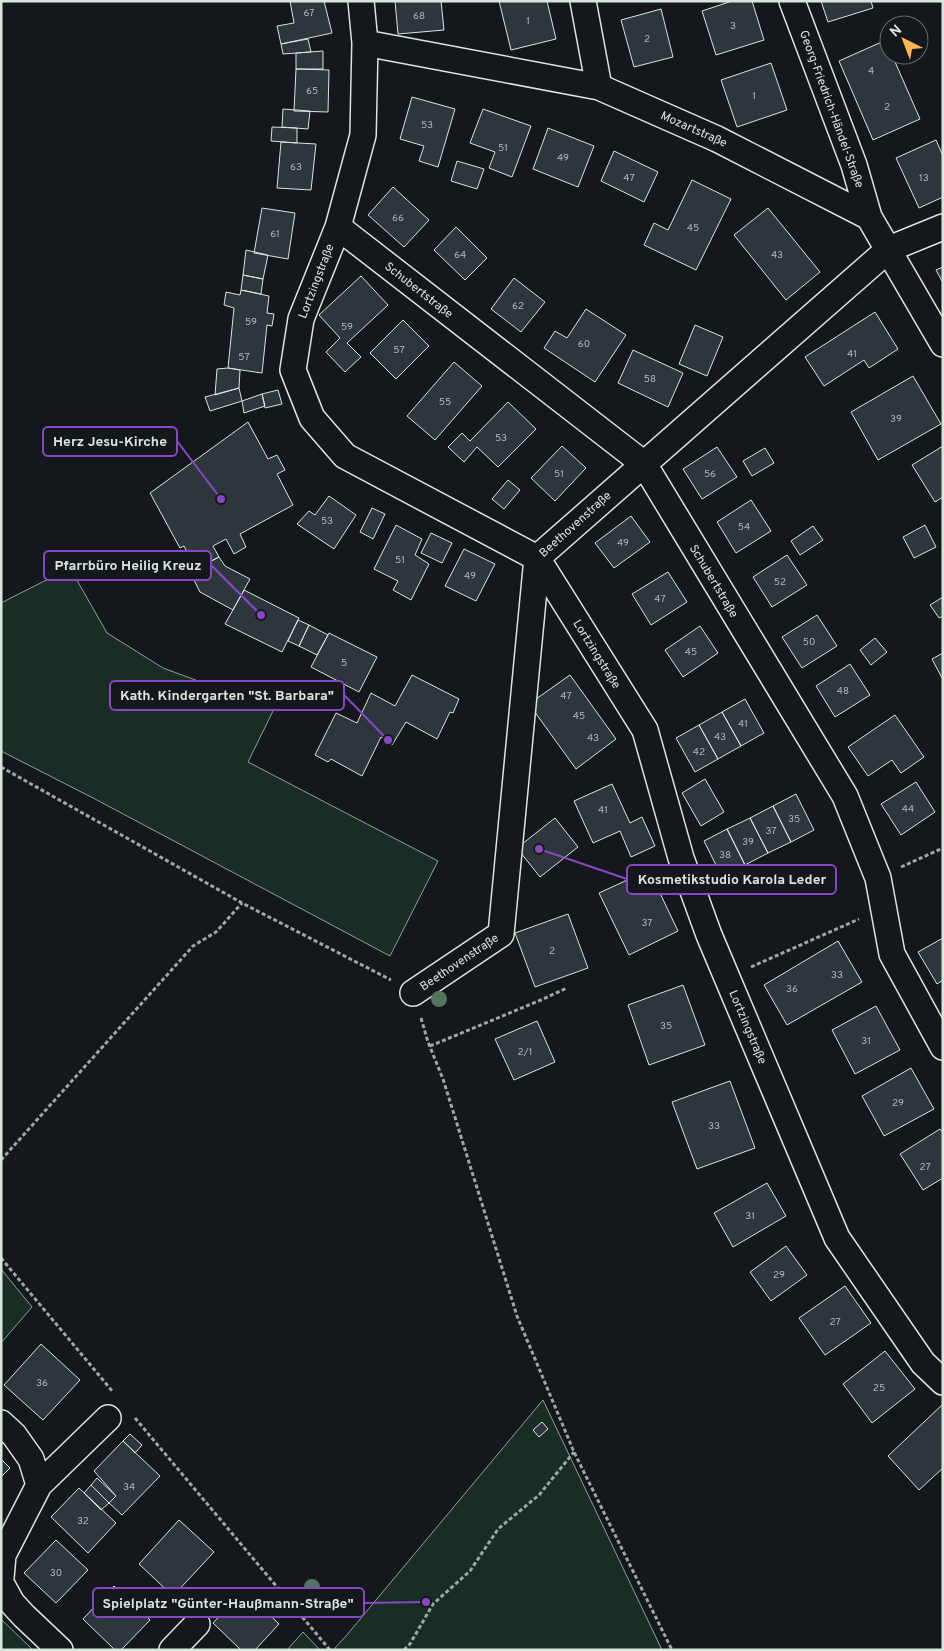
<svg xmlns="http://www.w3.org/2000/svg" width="944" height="1651" viewBox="0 0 944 1651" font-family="Overpass,sans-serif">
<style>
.green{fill:#1a2d24;stroke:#939e99}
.building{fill:#2c363c;stroke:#d8e6dc}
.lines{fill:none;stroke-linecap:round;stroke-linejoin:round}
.minor-casing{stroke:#d8e6dc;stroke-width:28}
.path{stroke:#9da8a2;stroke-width:3;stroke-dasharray:4 2.5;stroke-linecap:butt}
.minor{stroke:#14181c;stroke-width:25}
.tree{fill:#55745f}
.labels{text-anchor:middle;stroke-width:4;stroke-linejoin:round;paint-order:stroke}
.number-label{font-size:10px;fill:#adbab4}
.street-label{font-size:12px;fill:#d8e6dc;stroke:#14181c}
.leader{fill:none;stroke:#8948c3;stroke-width:2}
.callout-dot{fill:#8948c3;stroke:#14181c;stroke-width:2}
.callout{fill:#14181c;stroke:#8948c3;stroke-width:2}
.callout-label{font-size:14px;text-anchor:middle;font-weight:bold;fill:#d8e6dc}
</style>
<rect width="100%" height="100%" fill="#14181c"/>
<path class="green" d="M70 568 107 633 163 668 274 709 248 762 438 861 390 956 95 799 1 751V603Z
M1 1269 32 1307 1 1343Z
M543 1400 662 1650H336L335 1648 346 1636Z
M1 1619 33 1650H1Z
M303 1632 320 1650H287Z"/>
<path class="building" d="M290 1H324L332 33 281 44 277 26 294 23Z
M395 1H441L444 30 398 34Z
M499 1H547L556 39 511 50Z
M732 1H752L764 40 716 55 702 11Z
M821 1H871L873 8 828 22Z
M661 9 673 57 634 67 621 20Z
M308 39 311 52 283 54 281 44Z
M886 40 889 47V55H892L920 119 873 140 839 61Z
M323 51V69H296V53Z
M771 63 787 110 737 127 721 80Z
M296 69 329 70 328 112 294 111Z
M412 97 455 109 438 167 419 161 424 146 400 139Z
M283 109 310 111 308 129 282 127Z
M483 109 531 126 512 177 489 168 495 152 470 143Z
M272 127 297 128V143L271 141Z
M548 128 594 146 578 187 533 169Z
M936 140 943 156V197L919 208 896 158Z
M281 142 316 144 311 190 277 188Z
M614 151 658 172 644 202 601 181Z
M457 161 484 169 477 189 451 181Z
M692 180 731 199 696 270 644 245 654 223 668 230Z
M393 187 429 220 404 247 368 215Z
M262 208 295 213 288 259 254 253Z
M768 208 820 272 786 300 734 235Z
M456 227 487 258 465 280 434 250Z
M246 250 268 255 263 279 243 275Z
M943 267V283L936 270Z
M243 275 263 279 261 294 241 290Z
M361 276 388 305 347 343 361 357 345 372 326 352 340 338 319 315Z
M514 278 545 302 521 332 491 309Z
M241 290 269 296 267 313 274 314 272 326 267 325 262 373 228 368 234 308 224 305 226 292 240 295Z
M586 309 626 335 595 382 544 348 555 331 567 338Z
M875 312 898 349 869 368 864 360 824 386 805 357Z
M403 320 429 346 396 379 370 353Z
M695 325 723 337 707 376 679 364Z
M633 350 683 373 668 407 618 383Z
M454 362 482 386 435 440 407 416Z
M228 368 240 370 239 388 215 395 217 369Z
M913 376 941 424 878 460 851 412Z
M239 388 242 401 210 411 205 397Z
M278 390 282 404 265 408 262 394Z
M262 394 265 406 244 413 242 401Z
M508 402 536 429 498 467 477 447 464 462 448 447 462 433 470 441Z
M248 422 268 459 277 455 285 470 277 474 293 505 240 534 246 547 234 554 226 539 213 546 219 557 196 569 184 546 180 548 150 493Z
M562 446 586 468 555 501 531 478Z
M943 446V497L935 502 912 465Z
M717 447 737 477 702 499 683 469Z
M765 448 774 463 752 476 743 461Z
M508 480 520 490 504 509 492 499Z
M329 496 356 515 334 549 297 524 309 511 315 515Z
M751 500 771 531 736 553 717 522Z
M372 508 385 514 373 539 360 532Z
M631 516 650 542 614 568 595 543Z
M396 525 422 539 415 555 429 564 411 600 393 590 398 581 374 569Z
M925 525 936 547 914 558 903 537Z
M813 526 823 540 800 555 791 541Z
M431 533 452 543 442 563 421 553Z
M464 549 495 564 476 601 445 586Z
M787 555 807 585 772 607 753 577Z
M219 557 225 566 250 579 233 610 200 592 190 572Z
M668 572 687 602 651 625 632 594Z
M244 590 299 618 282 652 225 624Z
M943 597V616L939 618 930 605Z
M817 615 837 646 802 668 782 637Z
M298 620 309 625 299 646 288 641Z
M309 625 328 635 317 655 299 646Z
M700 626 718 653 683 677 665 650Z
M329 633 377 657 359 692 311 667Z
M875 638 887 652 871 665 860 650Z
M943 653V678H942L932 659Z
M850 664 870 695 835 717 816 686Z
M412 675 459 699 453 713 450 712 437 739 406 722 392 745 381 737 362 776 331 759 328 762 315 755 336 713 357 723 371 693 395 706Z
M570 675 616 739 576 769 529 704Z
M745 699 764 733 741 746 722 712Z
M722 712 741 746 718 759 699 725Z
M895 715 924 757 901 773 892 760 868 776 848 747Z
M699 725 718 759 695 772 676 738Z
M705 779 724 812 701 826 682 793Z
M916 782 935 812 901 835 881 804Z
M612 784 630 823 642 817 655 846 631 857 620 831 593 843 574 801Z
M796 794 814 830 791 842 773 806Z
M773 806 791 842 768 853 750 818Z
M555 818 578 847 540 877 517 848Z
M750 818 768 853 745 865 727 829Z
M727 829 745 865 722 877 704 841Z
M649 870 678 931 629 955 599 893Z
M568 914 588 968 535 987 515 933Z
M943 938V980L937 984 918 952Z
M838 941 862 982 787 1025 764 985Z
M683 985 705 1045 649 1065 628 1005Z
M876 1006 900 1050 855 1074 832 1030Z
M537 1021 555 1062 514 1080 495 1039Z
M911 1068 934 1109 884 1136 862 1096Z
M730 1081 755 1148 697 1169 672 1102Z
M940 1129 943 1133V1178L923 1190 900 1154Z
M767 1183 786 1216 733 1247 714 1213Z
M786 1246 807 1275 771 1301 750 1272Z
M845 1286 871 1323 825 1355 799 1318Z
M41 1344 80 1380 43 1420 4 1385Z
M885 1351 915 1389 872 1423 843 1384Z
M943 1404V1468L919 1490 888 1456Z
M542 1422 548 1429 539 1437 533 1430Z
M130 1434 142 1445 135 1453 123 1441Z
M123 1441 160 1476 122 1515 109 1503 116 1496 94 1471Z
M1 1459 10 1468 1 1477Z
M97 1478 116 1496 109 1503 91 1485Z
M91 1485 109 1503 101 1510 84 1493Z
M79 1488 116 1523 88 1553 51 1517Z
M179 1520 214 1552 173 1596 139 1564Z
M56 1540 88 1570 56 1603 24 1573Z
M114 1586 150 1620 121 1650H115L83 1619Z
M244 1590 279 1624 255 1650H241L213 1623Z"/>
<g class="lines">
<defs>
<path id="minor" d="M361 1 365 43 363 135 338 227 301 319 293 370 312 418 345 456 537 558 645 730 681 858 709 935 837 1238 923 1363 943 1382
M583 1 599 87
M792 1 854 165 869 217
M365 43 599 87 717 139 869 217 943 344
M338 227 644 464 845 796 878 878 892 954 943 1047
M413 993 501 934 537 558 889 249 943 227
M1 1423 14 1435 31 1459 39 1485 3 1555 1 1578
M39 1485 108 1418
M1 1583 12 1603 24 1616 60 1650
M172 1650 197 1624"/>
</defs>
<use href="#minor" class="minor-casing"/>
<path class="path" d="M1 767 242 903 391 980
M901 867 943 848
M751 967 859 919
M421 1018 428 1042 443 1079 517 1316 574 1452 672 1650
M430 1046 541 1000 567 988
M1 1160 193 946 216 932 242 903
M1 1258 113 1392
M135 1418 330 1650
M404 1650 410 1644 433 1604 470 1571 498 1529 539 1495 574 1452"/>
<use href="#minor" class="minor"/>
</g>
<g class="tree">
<circle cx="439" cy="999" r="8"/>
<circle cx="312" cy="1587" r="8"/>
</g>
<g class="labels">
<g class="number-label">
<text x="309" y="16">67</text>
<text x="419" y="19">68</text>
<text x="528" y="24">1</text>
<text x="733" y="29">3</text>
<text x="647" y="42">2</text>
<text x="871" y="74">4</text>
<text x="312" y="94">65</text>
<text x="754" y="99">1</text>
<text x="887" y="110">2</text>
<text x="427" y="128">53</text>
<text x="503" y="151">51</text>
<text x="563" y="161">49</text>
<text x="296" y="170">63</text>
<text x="629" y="181">47</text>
<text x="924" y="181">13</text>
<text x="398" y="221">66</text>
<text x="693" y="231">45</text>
<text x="275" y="237">61</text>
<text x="460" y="258">64</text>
<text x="777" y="258">43</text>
<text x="518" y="309">62</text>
<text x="251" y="325">59</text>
<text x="347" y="330">59</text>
<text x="584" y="347">60</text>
<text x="399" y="353">57</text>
<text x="852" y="357">41</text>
<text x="244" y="360">57</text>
<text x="650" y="382">58</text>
<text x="445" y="405">55</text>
<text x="896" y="422">39</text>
<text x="501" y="441">53</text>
<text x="559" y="477">51</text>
<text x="710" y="477">56</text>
<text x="327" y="524">53</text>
<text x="744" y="530">54</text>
<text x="623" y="546">49</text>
<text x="400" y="563">51</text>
<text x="470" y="579">49</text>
<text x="780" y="585">52</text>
<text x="660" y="602">47</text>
<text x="809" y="645">50</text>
<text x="691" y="655">45</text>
<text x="344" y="666">5</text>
<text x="843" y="694">48</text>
<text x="566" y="699">47</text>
<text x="579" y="719">45</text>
<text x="743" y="727">41</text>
<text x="720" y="740">43</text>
<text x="593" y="741">43</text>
<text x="699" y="755">42</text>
<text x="908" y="812">44</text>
<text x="603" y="813">41</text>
<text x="794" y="822">35</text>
<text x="771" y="834">37</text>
<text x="748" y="845">39</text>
<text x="725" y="858">38</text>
<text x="647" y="926">37</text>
<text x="552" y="954">2</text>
<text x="837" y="978">33</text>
<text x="792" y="992">36</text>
<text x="666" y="1029">35</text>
<text x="866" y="1044">31</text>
<text x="525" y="1055">2/1</text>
<text x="898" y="1106">29</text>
<text x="714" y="1129">33</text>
<text x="925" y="1170">27</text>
<text x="750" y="1219">31</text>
<text x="779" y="1278">29</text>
<text x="835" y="1325">27</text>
<text x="42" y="1386">36</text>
<text x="879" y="1391">25</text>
<text x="129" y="1490">34</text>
<text x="83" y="1524">32</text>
<text x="56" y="1576">30</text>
</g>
<g class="street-label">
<text transform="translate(832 109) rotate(70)" y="4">Georg-Friedrich-Händel-Straße</text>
<text transform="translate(694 129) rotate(24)" y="4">Mozartstraße</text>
<text transform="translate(316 281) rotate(-69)" y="4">Lortzingstraße</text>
<text transform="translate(419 290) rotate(38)" y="4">Schubertstraße</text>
<text transform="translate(575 524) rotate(-42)" y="4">Beethovenstraße</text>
<text transform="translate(714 581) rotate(59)" y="4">Schubertstraße</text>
<text transform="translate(597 654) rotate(58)" y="4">Lortzingstraße</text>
<text transform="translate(459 962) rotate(-34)" y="4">Beethovenstraße</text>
<text transform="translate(748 1027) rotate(67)" y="4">Lortzingstraße</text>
</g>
</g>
<path class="leader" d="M221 499L177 441M261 615L211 565M388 740L344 695M539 849L627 879M426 1602L364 1603"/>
<g class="callout-dot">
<circle cx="221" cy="499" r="5"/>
<circle cx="261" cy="615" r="5"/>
<circle cx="388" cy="740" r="5"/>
<circle cx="539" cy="849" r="5"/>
<circle cx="426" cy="1602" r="5"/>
</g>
<g class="callout">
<rect x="43" y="427" width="134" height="29" rx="5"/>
<rect x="44" y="551" width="167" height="29" rx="5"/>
<rect x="110" y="681" width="234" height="29" rx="5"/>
<rect x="627" y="865" width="209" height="29" rx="5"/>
<rect x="93" y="1588" width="271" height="29" rx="5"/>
</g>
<g class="callout-label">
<text x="110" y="446">Herz Jesu-Kirche</text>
<text x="128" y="570">Pfarrbüro Heilig Kreuz</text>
<text x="227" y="700">Kath. Kindergarten "St. Barbara"</text>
<text x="732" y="884">Kosmetikstudio Karola Leder</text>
<text x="228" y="1608">Spielplatz "Günter-Haußmann-Straße"</text>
</g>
<rect width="944" height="1651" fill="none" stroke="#d8e6dc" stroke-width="5"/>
<g transform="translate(904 40) rotate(318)"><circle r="24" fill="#14181c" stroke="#626a69"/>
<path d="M0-4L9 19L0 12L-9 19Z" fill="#ffb74d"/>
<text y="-8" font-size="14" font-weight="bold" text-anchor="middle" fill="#d8e6dc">N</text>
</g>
</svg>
